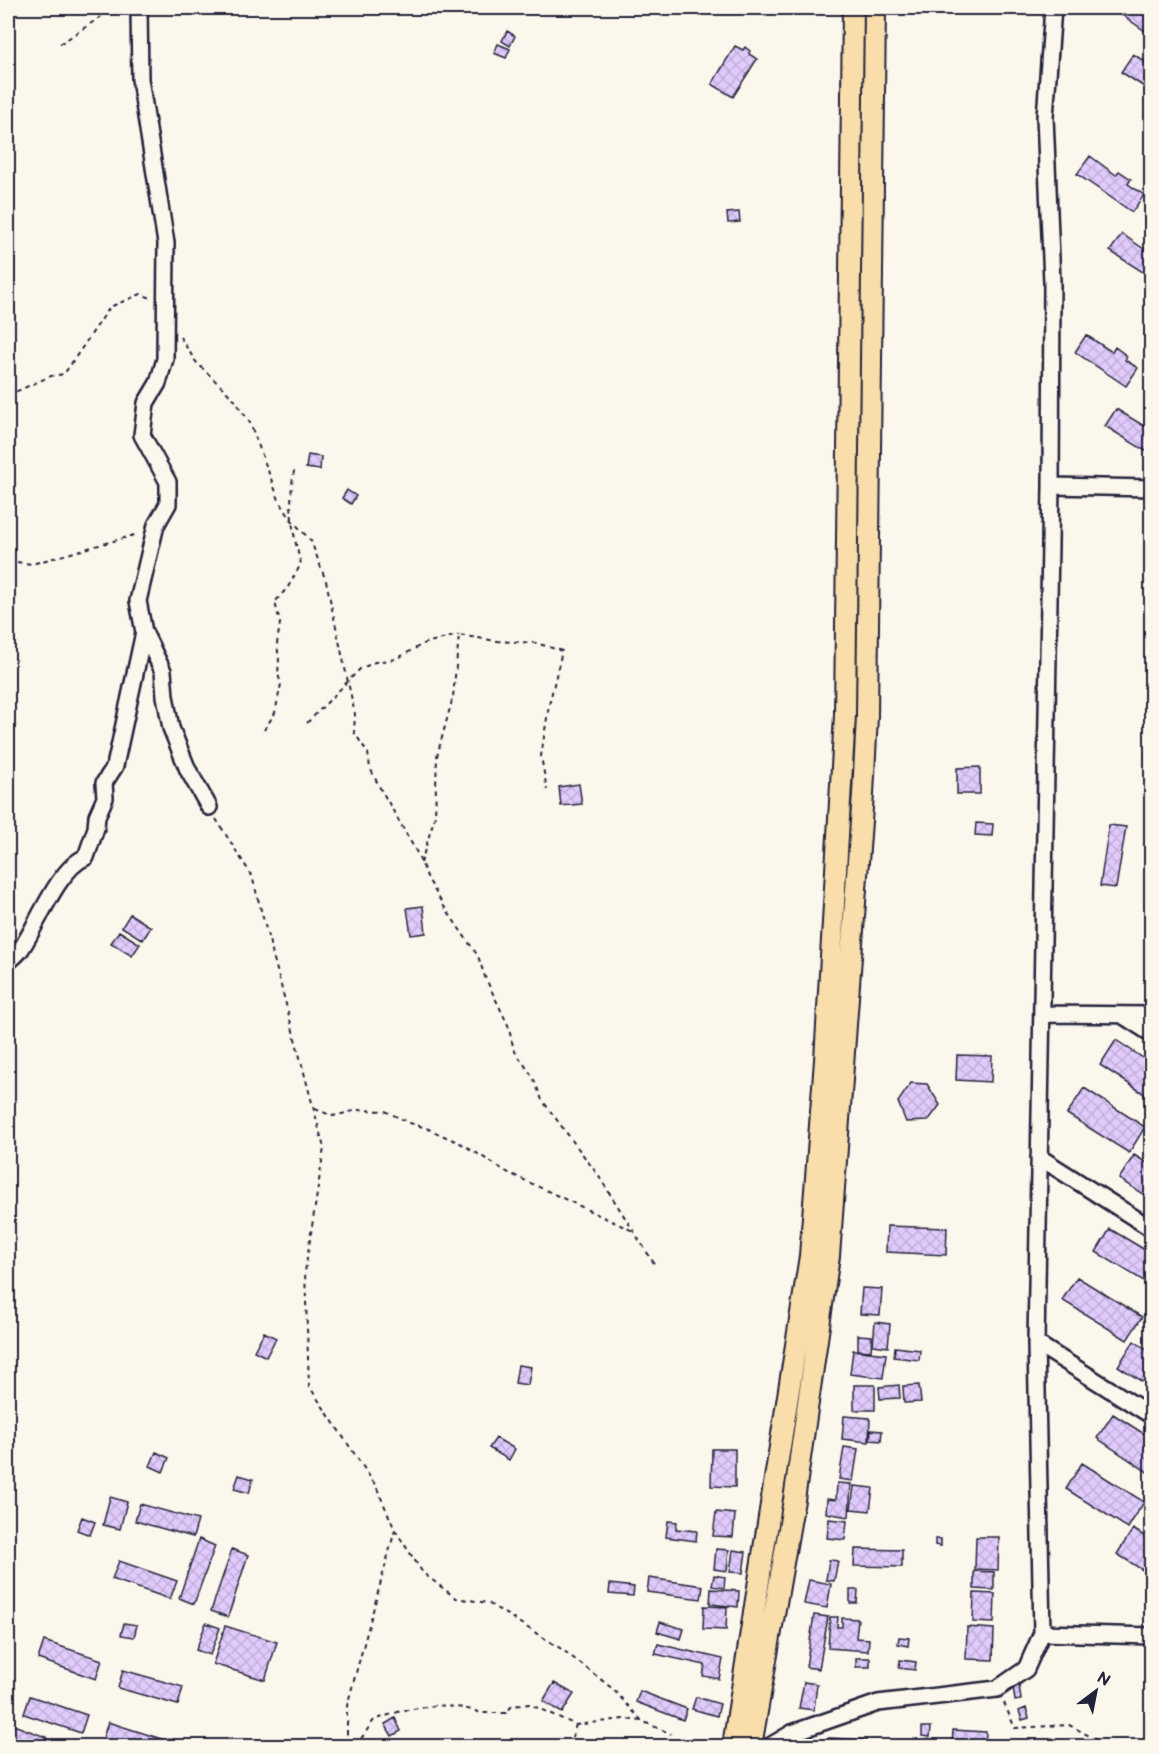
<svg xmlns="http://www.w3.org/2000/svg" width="1159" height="1754" viewBox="0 0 1159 1754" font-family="'Balsamiq Sans',sans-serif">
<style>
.building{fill:url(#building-cross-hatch);stroke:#22223b;stroke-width:1.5}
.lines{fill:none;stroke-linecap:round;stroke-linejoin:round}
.minor-casing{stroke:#22223b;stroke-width:20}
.major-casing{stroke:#22223b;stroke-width:24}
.path{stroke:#22223b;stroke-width:2;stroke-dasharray:4.5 4.5;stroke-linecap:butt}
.minor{stroke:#fbf7ec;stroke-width:15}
.major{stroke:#f9deab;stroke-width:20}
</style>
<defs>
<pattern id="building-cross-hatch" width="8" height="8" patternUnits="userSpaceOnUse" patternTransform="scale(1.5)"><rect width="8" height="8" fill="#e1cbfc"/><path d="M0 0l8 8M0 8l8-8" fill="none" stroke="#c1aed9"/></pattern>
</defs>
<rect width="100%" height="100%" fill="#fbf7ec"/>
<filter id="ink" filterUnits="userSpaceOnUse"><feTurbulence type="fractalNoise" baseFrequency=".0167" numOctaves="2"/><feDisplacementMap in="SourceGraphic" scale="12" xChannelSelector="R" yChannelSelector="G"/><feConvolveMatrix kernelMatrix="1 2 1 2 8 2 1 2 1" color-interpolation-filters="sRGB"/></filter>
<g filter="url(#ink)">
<path class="building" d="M1112 8H1144L1152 13V22L1145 31Z
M507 31 515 36 510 46 502 41Z
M498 44 510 49 506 58 494 53Z
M735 46 743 50 745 47 750 51 749 54 757 59 733 97 712 84Z
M1133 54 1152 66V92L1121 72Z
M1090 156 1116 175 1119 171 1131 179 1128 184 1144 195 1132 212 1077 174Z
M739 212 740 222 728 223 727 213Z
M1122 234 1150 253 1152 251V278L1110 251Z
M1086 335 1112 352 1115 347 1127 356 1125 360 1138 368 1126 386 1075 352Z
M1116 409 1144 426 1147 422 1152 425V455L1105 426Z
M308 455 321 457 320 470 306 468Z
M347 490 356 496 351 504 342 498Z
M980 767V794H957V768Z
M579 784 582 804 561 806 559 787Z
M976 823 993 824 992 836 975 835Z
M1109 825 1126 827 1116 888 1100 886Z
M423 906 426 933 411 935 407 908Z
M130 914 151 927 143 940 122 927Z
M119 931 140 944 132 956 111 943Z
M1116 1040 1152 1064V1099L1100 1065Z
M957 1055 992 1056 991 1082 956 1080Z
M911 1083 927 1084 940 1105 928 1121 906 1122 898 1102Z
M1084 1088 1145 1127 1129 1153 1067 1114Z
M1134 1155 1152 1166V1200L1119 1179Z
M887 1226 947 1228 946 1255 886 1252Z
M1110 1229 1152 1254V1286L1096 1252Z
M1077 1277 1142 1317 1127 1340 1062 1300Z
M862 1288 882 1289 880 1315 860 1314Z
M875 1322 890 1324 888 1347 873 1345Z
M264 1332 276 1338 266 1357 254 1351Z
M858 1335 872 1336 871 1351 858 1350Z
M1134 1341 1152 1353V1388L1118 1366Z
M895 1347 920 1350 919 1360 894 1357Z
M853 1350 886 1354 883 1378 850 1374Z
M518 1365 531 1367 528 1385 515 1383Z
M854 1385H875V1410H854Z
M899 1385 900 1398 880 1399 879 1387Z
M919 1385 921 1402 904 1403 903 1386Z
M1113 1414 1152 1439V1475L1097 1438Z
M844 1416 870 1418 869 1442 842 1439Z
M871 1430 882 1431 881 1441 870 1440Z
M496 1438 515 1449 509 1460 489 1448Z
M844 1447 858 1449 853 1481 839 1479Z
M712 1449H735V1487L711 1486Z
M156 1452 169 1458 163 1472 150 1466Z
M1082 1463 1144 1502 1128 1528 1066 1489Z
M239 1475 253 1479 249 1493 234 1489Z
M837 1483 851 1484 849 1517 826 1513 827 1499 836 1500Z
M854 1486 873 1488 870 1511 851 1509Z
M110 1497 127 1502 120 1529 103 1525Z
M140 1504 198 1520 193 1537 135 1521Z
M716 1512 735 1514 733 1537 713 1536Z
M82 1517 95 1522 90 1535 77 1530Z
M829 1519 847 1521 845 1540 827 1538Z
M668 1521 677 1522 676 1529 697 1531 696 1541 666 1537Z
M1133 1529 1152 1541V1576L1117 1554Z
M976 1537H999L998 1570 975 1569Z
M199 1539 215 1546 194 1604 179 1598Z
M935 1539H941V1546L935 1545Z
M232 1549 248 1555 228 1617 211 1611Z
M716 1549 729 1550 727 1571 714 1569Z
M855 1549 902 1550V1567L854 1566Z
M733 1550 746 1552 743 1573 730 1572Z
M829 1560 838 1561 834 1581 826 1580Z
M119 1561 177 1581 170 1599 112 1579Z
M974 1571 994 1572V1590L974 1589Z
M714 1575 725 1577 724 1588 712 1586Z
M649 1578 703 1586 701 1599 647 1592Z
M809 1580 831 1584 827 1608 804 1604Z
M610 1584 634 1587 633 1596 609 1594Z
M711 1589 739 1591 738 1607 710 1604Z
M850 1590H858L857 1603H850Z
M974 1593 995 1594 994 1623 973 1622Z
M704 1606 727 1607 726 1630 703 1629Z
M814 1615 828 1617 819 1669 806 1667Z
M830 1617H838L837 1627H842V1618L858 1619 856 1638 869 1639 868 1651 828 1648Z
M660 1622 684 1629 681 1639 657 1632Z
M124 1623 137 1625 134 1637 121 1635Z
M206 1623 220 1628 210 1655 196 1650Z
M225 1626 277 1642 265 1680 213 1664Z
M967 1627 994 1629 993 1660 966 1659Z
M899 1637 909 1638 908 1646 898 1644Z
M44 1641 102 1660 96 1679 38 1659Z
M658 1644 723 1659 719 1679 703 1676 705 1665 655 1654Z
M856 1658H870V1667H856Z
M900 1660 916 1662 915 1670 899 1668Z
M123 1670 183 1687 178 1705 118 1688Z
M804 1682 817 1684 814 1710 799 1708Z
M554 1683 574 1694 562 1713 543 1701Z
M1019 1685 1021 1700 1015 1701 1013 1686Z
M640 1691 687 1709 683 1720 636 1702Z
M30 1696 87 1715 81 1733 24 1714Z
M696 1697 720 1704 717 1716 692 1709Z
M1026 1708 1029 1718 1022 1720 1019 1711Z
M395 1718 401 1731 392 1736 385 1724Z
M108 1722 168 1741 167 1746H118L102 1741Z
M8 1723 46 1737 51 1746H8Z
M922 1727H931L930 1737 922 1736Z
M953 1730 986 1732 985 1746H952Z
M829 1738 866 1740V1746L829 1745Z"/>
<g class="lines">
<defs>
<path id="minor" d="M139 8 140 79 166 243 165 359 158 383 146 403 142 435 168 482V504L156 525 138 601 144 632 163 671 165 696 171 728 188 770 209 807
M1051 486 1152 488
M8 962C12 958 18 954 21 949 38 924 58 868 86 857L96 828 97 816 105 798 104 783 115 766 144 632
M1043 1014 1152 1015
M1122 1015 1152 1034
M1039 1157 1152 1229
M1036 1343 1152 1416
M1042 1633 1152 1636
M770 1746 792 1733 878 1703 997 1689 1026 1669 1042 1633 1036 1343 1051 486 1052 282 1045 117 1053 8"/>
<path id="major" d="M733 1746 810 1256 825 1060 845 715 853 8
M751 1746 794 1500 829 1256 863 794 867 716 875 8"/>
</defs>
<use href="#minor" class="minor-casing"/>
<use href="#major" class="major-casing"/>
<path class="path" d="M60 44 114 8
M180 337 196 362 234 399 250 423 279 500 290 518 311 541 326 581 355 714 354 732 368 753 370 768 379 786 416 851 428 879 443 905 478 956 485 977 508 1025 514 1050 533 1077 542 1100 598 1175 655 1265
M8 395 51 376 64 374 110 307 141 294 151 298
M8 561 32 564 138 534
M307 723 360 669 375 662 396 659 425 643 459 635
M264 730 275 713 281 684 278 674 279 660 277 644 280 623 275 602 288 587 301 564C292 532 288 504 294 471
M216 819 252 876 324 1148 305 1272 309 1386 376 1486 395 1530 347 1706V1746
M421 863 435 816 437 756 453 697 459 635 497 641 536 643 562 651 549 705 541 756 547 790
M315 1109 333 1116 358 1110 385 1111 410 1123 426 1128 462 1144 507 1172 633 1231
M395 1530 423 1573 456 1598 488 1603 563 1650 613 1689 642 1721 671 1734
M1004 1703 1015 1728 1069 1725 1108 1746
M356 1746 374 1720 401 1711 438 1705 464 1708 482 1713H506L512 1706 529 1704 576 1725 623 1719 642 1721
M569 1746 576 1725"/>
<use href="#minor" class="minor"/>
<use href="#major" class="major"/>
</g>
</g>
<rect width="1159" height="1754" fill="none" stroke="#fbf7ec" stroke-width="30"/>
<rect x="15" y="15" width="1129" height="1724" fill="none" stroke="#22223b" stroke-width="2" filter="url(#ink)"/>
<g transform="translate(1096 1691) rotate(32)" stroke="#fbf7ec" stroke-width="4.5" paint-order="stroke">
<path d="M0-4.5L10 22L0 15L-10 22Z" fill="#22223b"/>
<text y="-9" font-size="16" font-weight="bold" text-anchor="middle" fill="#22223b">N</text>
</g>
</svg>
